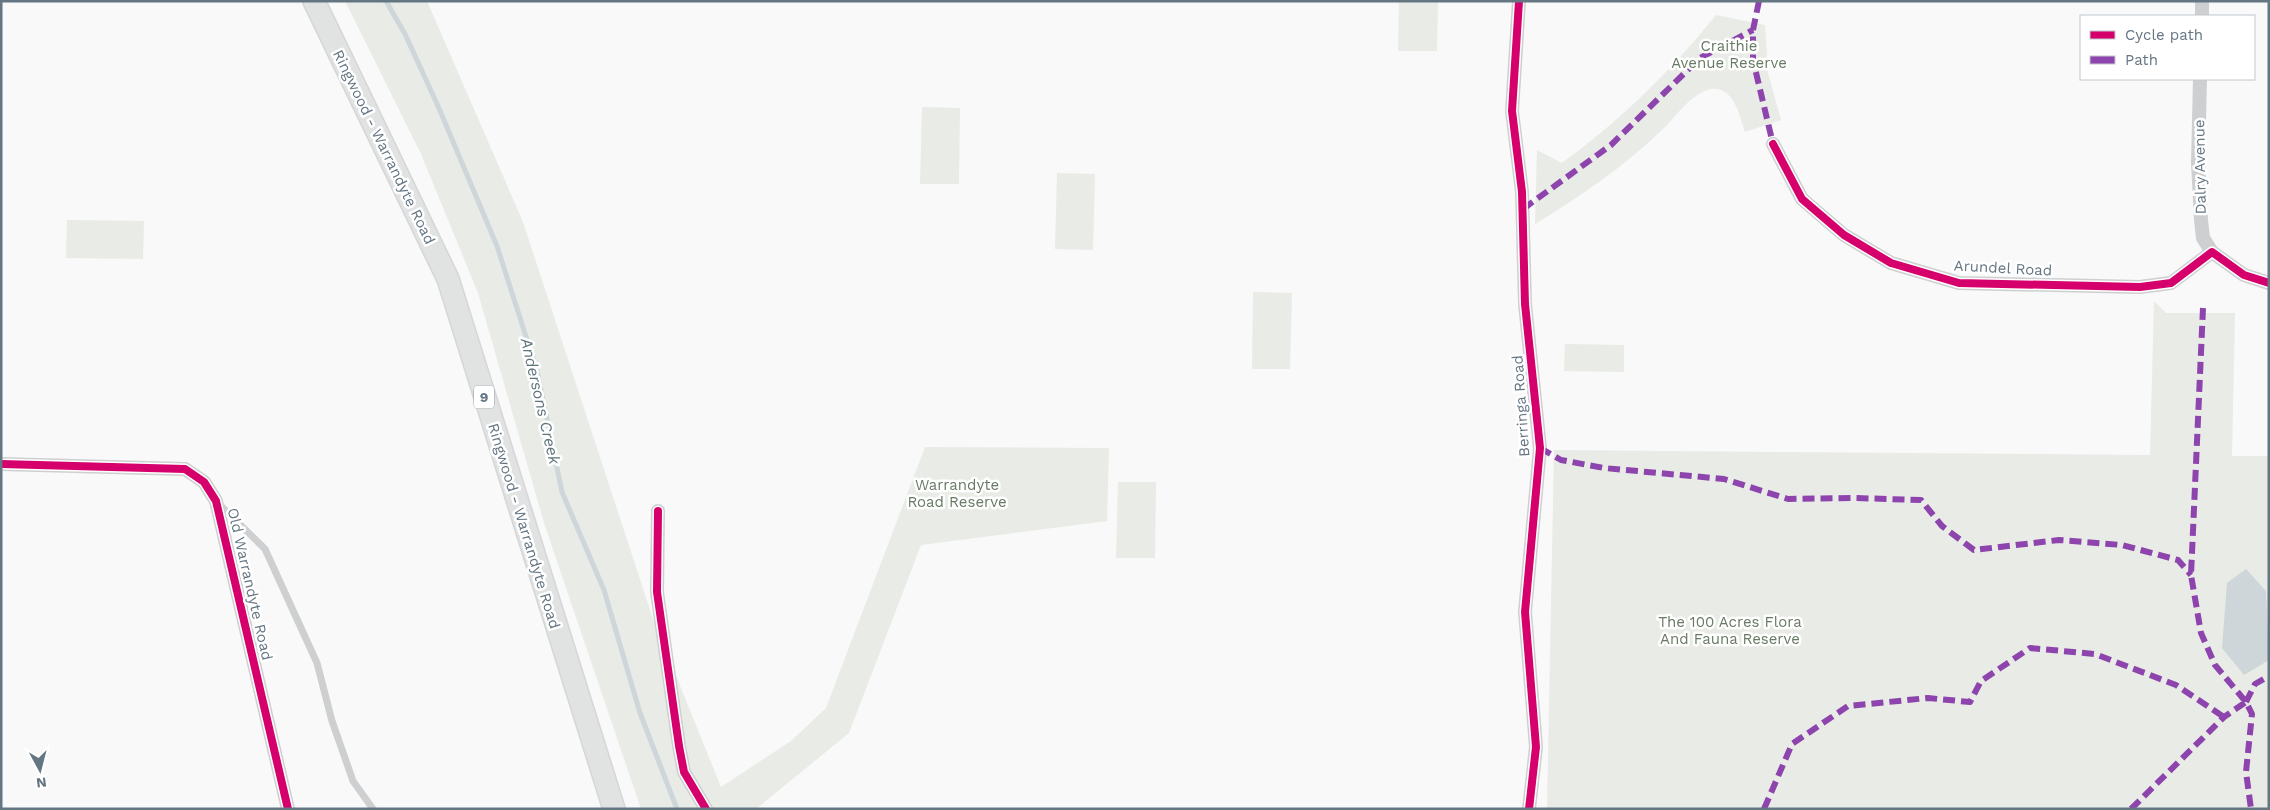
<svg xmlns="http://www.w3.org/2000/svg" width="2270" height="810" viewBox="0 0 2270 810" font-family="'Work Sans',sans-serif">
<style>
.green{fill:#e8ebe6}
.water{fill:#ced6d9}
.lines{fill:none;stroke-linecap:round;stroke-linejoin:round}
.stream{stroke:#ced6d9;stroke-width:5}
.primary-casing{stroke:#d5d6d7;stroke-width:24}
.lane{stroke:#cecfd0;stroke-width:7}
.street{stroke:#cecfd0;stroke-width:14}
.primary{stroke:#e1e2e2;stroke-width:21}
.quiet{stroke:#8e44ad;stroke-width:6;stroke-dasharray:12 6;stroke-linecap:butt}
.cycleway-casing{stroke:#fff;stroke-width:11}
.cycleway{stroke:#d6006c;stroke-width:8}
.labels{text-anchor:middle;stroke-width:5;stroke-linejoin:round;paint-order:stroke}
.shield{fill:#fff;stroke:#939fa8;stroke-width:1}
.shield-label{font-size:14px;font-weight:bold;fill:#657683}
.park-label{font-size:15px;fill:#687a64;stroke:#fff}
.street-label{font-size:15px;fill:#657683;stroke:#fff}
.water-label{font-size:16px;font-style:italic;fill:#60757c;stroke:#fff}
</style>
<rect width="100%" height="100%" fill="#f9f9f9"/>
<path class="green" d="M345 1H427L523 222 653 619 721 787 791 741 826 708 925 447 1109 448 1107 521 921 545 849 733 756 809H641L544 523 478 293 421 154Z
M1399 1H1438L1437 51H1398Z
M1716 15 1765 25 1768 73 1781 120 1745 132C1740 118 1736 93 1718 89 1698 85 1677 115 1664 128 1625 166 1581 196 1535 224L1537 150 1562 163C1624 117 1667 75 1716 15Z
M922 107 960 108 959 184H920Z
M1057 173 1095 174 1093 250 1055 249Z
M67 220 144 221 143 259 66 258Z
M1253 292 1292 293 1290 369H1252Z
M2154 301 2166 313H2235L2232 456H2269V809H1547L1554 450 2150 455Z
M1565 344 1624 345V372L1564 371Z
M1118 482H1156L1155 558H1116Z"/>
<path class="water" d="M2246 569 2266 591 2269 660 2244 675 2222 648 2227 583Z"/>
<g class="lines">
<path class="stream" d="M386 1 405 34 438 106 497 246 537 371 562 492 604 590 640 713 677 809"/>
<defs>
<path id="primary" d="M314 1 448 279 614 809"/>
</defs>
<use href="#primary" class="primary-casing"/>
<path class="lane" d="M220 505 265 549 317 663 332 721 353 781 373 809"/>
<path class="street" d="M1519 1 1512 111 1522 192 1525 304 1540 448 1525 612 1536 747 1529 809
M2202 16V1
M2200 79 2198 163 2201 220 2203 238 2212 252
M1773 144 1802 199 1844 235 1891 263 1959 283 2140 287 2171 283 2212 252 2244 275 2269 283
M1 464 185 469 204 482 216 501 288 809
M658 511 657 592 679 746 684 772 706 809"/>
<use href="#primary" class="primary"/>
<path class="quiet" d="M1759 1 1753 30V60L1773 144
M1523 209 1611 145 1700 58 1753 30
M2203 308 2191 575 2201 633 2215 665 2246 702 2252 714 2246 772 2251 809
M1540 448 1561 460 1604 468 1724 479 1788 499 1855 498 1921 500 1942 526 1974 550 2059 540 2122 545 2178 560 2191 575
M2246 702 2255 684 2269 676
M1764 809 1792 744 1848 706 1928 698 1970 702 1981 681 2030 648 2095 654 2176 685 2224 717
M2131 809 2224 717 2246 702"/>
<defs>
<path id="cycleway" d="M1519 1 1512 111 1522 192 1525 304 1540 448 1525 612 1536 747 1529 809
M1773 144 1802 199 1844 235 1891 263 1959 283 2140 287 2171 283 2212 252 2244 275 2269 283
M1 464 185 469 204 482 216 501 288 809
M658 511 657 592 679 746 684 772 706 809"/>
</defs>
<use href="#cycleway" class="cycleway-casing"/>
<use href="#cycleway" class="cycleway"/>
</g>
<g class="labels">
<rect class="shield" x="474" y="385.5" width="20" height="23" rx="4"/>
<g class="shield-label">
<text x="484" y="402">9</text>
</g>
<g class="park-label">
<text x="1729" y="51">Craithie<tspan x="1729" dy="17">Avenue Reserve</tspan></text>
<text x="957" y="490">Warrandyte<tspan x="957" dy="17">Road Reserve</tspan></text>
<text x="1730" y="627">The 100 Acres Flora<tspan x="1730" dy="17">And Fauna Reserve</tspan></text>
</g>
<g class="street-label">
<text transform="translate(384 147) rotate(64)" y="5">Ringwood - Warrandyte Road</text>
<text transform="translate(2200 167) rotate(-91)" y="5">Dalry Avenue</text>
<text transform="translate(2003 268) rotate(3)" y="5">Arundel Road</text>
<text transform="translate(1521 406) rotate(-94)" y="5">Berringa Road</text>
<text transform="translate(524 526) rotate(73)" y="5">Ringwood - Warrandyte Road</text>
<text transform="translate(250 584) rotate(77)" y="5">Old Warrandyte Road</text>
</g>
<g class="water-label">
<text transform="translate(541 401) rotate(77)" y="6">Andersons Creek</text>
</g>
</g>
<rect width="2270" height="810" fill="none" stroke="#657683" stroke-width="5"/>
<rect x="2080" y="15" width="175" height="65" fill="#ffffff" stroke="#c1c8cd"/>
<rect x="2090" y="31" width="25" height="8" fill="#d6006c" stroke="#c1c8cd"/>
<text x="2125" y="40" font-size="15" fill="#657683">Cycle path</text>
<rect x="2090" y="56" width="25" height="8" fill="#8e44ad" stroke="#c1c8cd"/>
<text x="2125" y="65" font-size="15" fill="#657683">Path</text>
<g transform="translate(40 770) rotate(173)" stroke="#ffffff" stroke-width="4" paint-order="stroke">
<path d="M0-4L9 19L0 12L-9 19Z" fill="#657683"/>
<text y="-8" font-size="14" font-weight="bold" text-anchor="middle" fill="#657683">N</text>
</g>
</svg>
